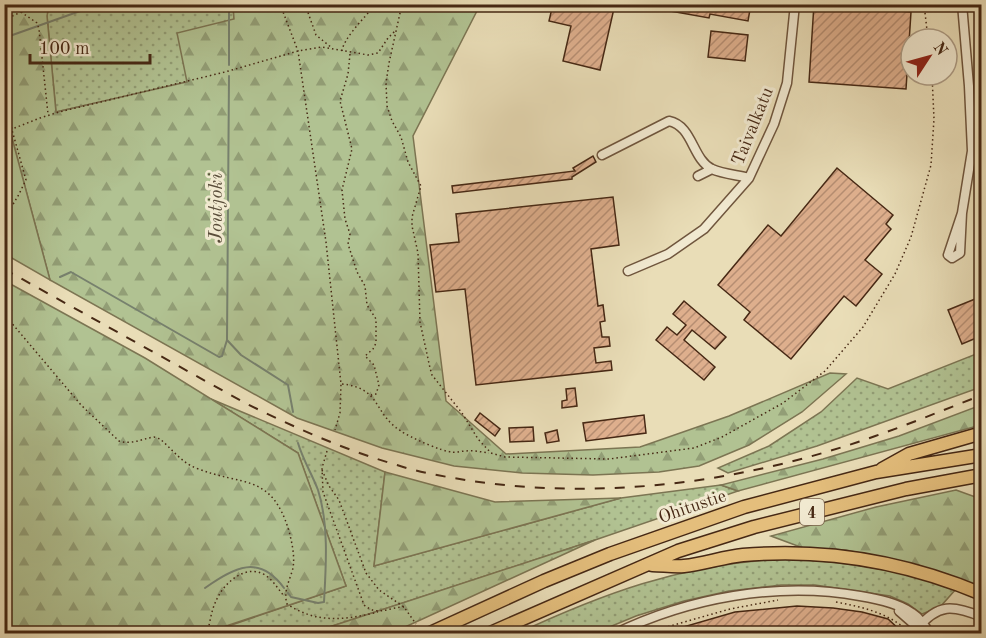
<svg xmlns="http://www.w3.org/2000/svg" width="986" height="638" viewBox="0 0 986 638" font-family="'Old Standard TT',serif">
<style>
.green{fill:url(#green-dots);stroke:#7c7553;stroke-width:1.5}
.forest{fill:url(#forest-firs);stroke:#7c7553;stroke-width:1.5}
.pitch{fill:#b1c292;stroke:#7c7553;stroke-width:1.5}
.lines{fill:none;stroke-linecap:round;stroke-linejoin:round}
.stream{stroke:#77816e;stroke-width:2}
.building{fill:url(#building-hatch);stroke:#462814;stroke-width:1.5}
.minor-casing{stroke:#6f553d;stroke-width:11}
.highway-casing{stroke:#462814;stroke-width:15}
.path{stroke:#462814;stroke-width:1.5;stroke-dasharray:1.5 3;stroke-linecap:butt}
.minor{stroke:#f1e9d0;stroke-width:8}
.highway{stroke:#e4be7c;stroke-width:12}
.rail{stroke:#462814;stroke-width:2;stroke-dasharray:10 10;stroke-linecap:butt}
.labels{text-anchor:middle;stroke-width:6;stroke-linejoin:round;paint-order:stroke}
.shield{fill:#f1e9d0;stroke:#79624c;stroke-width:1.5}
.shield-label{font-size:16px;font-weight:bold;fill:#462814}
.street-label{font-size:18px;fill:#462814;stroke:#f1e9d0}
.water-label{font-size:20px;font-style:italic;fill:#5a4d3a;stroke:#f1e9d0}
</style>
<defs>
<pattern id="green-dots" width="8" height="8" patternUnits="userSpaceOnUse" patternTransform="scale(1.5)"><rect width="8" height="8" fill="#b1c292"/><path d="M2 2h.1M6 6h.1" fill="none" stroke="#929e76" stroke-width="1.8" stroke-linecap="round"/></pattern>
<pattern id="forest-firs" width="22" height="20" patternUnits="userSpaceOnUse" patternTransform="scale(1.5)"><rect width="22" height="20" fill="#b1c292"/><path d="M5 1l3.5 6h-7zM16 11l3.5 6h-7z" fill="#929e76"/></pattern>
<pattern id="building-hatch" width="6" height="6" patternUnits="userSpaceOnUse" patternTransform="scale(1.5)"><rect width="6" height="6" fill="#deaf8d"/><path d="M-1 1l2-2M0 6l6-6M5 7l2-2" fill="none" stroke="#b68e72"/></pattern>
</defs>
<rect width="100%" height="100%" fill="#e9ddb7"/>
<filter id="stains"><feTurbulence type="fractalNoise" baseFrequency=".00333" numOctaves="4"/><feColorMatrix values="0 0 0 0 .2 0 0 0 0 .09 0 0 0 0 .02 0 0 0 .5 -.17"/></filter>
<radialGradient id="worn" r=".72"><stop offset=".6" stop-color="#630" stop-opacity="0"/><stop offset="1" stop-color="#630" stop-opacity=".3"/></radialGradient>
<path class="green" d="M233 4 234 19 187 82 56 112 47 15 49 5Z
M981 352V387L817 446 728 473 718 468 769 446 821 412 857 378 888 389Z
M211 399 385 472 374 566 621 498 721 485 738 491 595 540 311 633 205 634 346 586 298 453Z
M776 559C840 560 895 569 956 589L940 607 922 614 908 604 890 596 815 585H781L729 591 684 601 636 616 595 633 516 634C604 593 678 566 776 559Z"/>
<path class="forest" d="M4 5H49L47 16 56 112 187 82 177 33 234 19 233 5H480L413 136 446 401 506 454 640 447 729 416 830 373 846 374 802 412 749 445 699 466 659 472 593 475 522 473 454 466 382 448 297 418 50 280 5 112Z
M5 281 145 358 298 453 346 586 205 633H5Z
M981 405V425L738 491 721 485 823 459 899 436Z
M385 472 495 502 621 498 374 566Z
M956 490 981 499V589L947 574 893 560 846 550 803 548 771 536 876 507Z
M595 540 392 633H311Z"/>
<path class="pitch" d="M5 112 50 280 5 254Z"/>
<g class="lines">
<path class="stream" d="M229 4V65
M4 38 100 4
M60 277 71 272 219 357 222 356 227 340 229 76
M227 340 241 355 288 385 293 412
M205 588C235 567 259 554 284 588
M288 593 291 597 318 603 324 602C326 566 329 525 318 490 312 474 303 460 298 443"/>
</g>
<path class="building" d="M553 4H615L600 70 563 61 571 26 549 21Z
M654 4H751L748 21 710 14 709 18 654 8Z
M814 4 911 12 906 89 809 82Z
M711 31 748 35 745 61 708 57Z
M593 156 596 162 572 177V179L453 193 452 186 575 171 573 168Z
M837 168 893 215 886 224 891 229 865 260 882 274 856 306 844 296 791 359 744 320 750 312 718 285 768 225 781 236Z
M613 197 619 245 591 249 598 306 603 305 605 321 600 322 602 337H609L610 346 594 348 596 363 611 361 612 370 476 385 465 289 436 292 430 245 459 242 456 214Z
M975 299 981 316V336L962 344 948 310Z
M684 301 726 337 715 349 692 330 684 340 715 367 704 380 656 340 667 327 677 335 686 325 673 314Z
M575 388 577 406 562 408V401L567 400 566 389Z
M480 413 500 429 495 436 475 420Z
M644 415 646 433 586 441 583 423Z
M533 427 534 441 510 442 509 428Z
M557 430 559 441 547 443 545 433Z
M797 606 833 608 862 612 888 619 903 633H666V632L735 612Z"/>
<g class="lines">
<defs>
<path id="minor" d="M962 4 969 86 972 151 962 213 960 253 952 258 948 255 962 213
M602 155 669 121C693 126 692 159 712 169 723 174 738 175 749 178
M698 176 712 169
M628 271 668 254 704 229 749 178 774 124 787 83 795 4
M899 611 915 625 919 632
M917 629C938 603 953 605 982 617
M614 634C688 598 778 581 860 596 878 599 898 603 912 613 920 618 925 626 930 634
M977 634 982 632"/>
<path id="highway" d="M882 469 909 454 982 433
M652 565C662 565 673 567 684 566 704 564 723 557 743 555 825 548 906 562 982 594
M428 634 544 581 610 554 744 507 876 472 982 455
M488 634 678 551 754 527 906 489 982 475"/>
</defs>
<use href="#minor" class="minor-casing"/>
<use href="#highway" class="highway-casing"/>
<path class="path" d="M280 4 298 51 326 242 341 384 340 413 335 430
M305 4 316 35 332 48
M402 4 389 63 386 83 387 106 392 121 401 137 408 162 421 186 412 217V226L418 253 420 322 430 368 432 375 462 413 478 439 491 453 505 457 609 459 694 448 722 437 783 403 825 371 863 327 895 274 911 237 931 165 934 119 932 75
M924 4 928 39
M21 12 37 23 39 29 48 114
M4 20 21 12 27 4
M342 51C343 40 361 21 369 12L367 4
M350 54 348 74 340 101 352 149 342 190 345 219 350 234 348 244 357 272 365 286 367 305 376 319V343L373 349 365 356 374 365 379 385 376 394 371 395
M4 106 12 129 40 118 59 112 225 72 298 51 322 47 368 55 378 53 388 38 395 31
M4 213 9 211 18 196 26 180 12 130
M4 314 81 405 119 441C132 445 141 439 154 437L160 439C172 449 182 463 196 468 243 487 271 472 289 531 292 543 295 556 293 568 290 580 283 591 287 604 317 624 345 620 378 612
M342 384C382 388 373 414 401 431 409 437 443 452 452 452 456 453 461 451 466 451 473 450 481 452 489 453
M327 451 322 468 323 492 364 605C378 617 389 607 404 607
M322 470 329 486 339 500 366 573 379 590 404 607 416 624
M836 602C862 607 885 612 906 629
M207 634C210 623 211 611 216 601 223 584 245 563 265 575 273 580 278 589 284 596
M642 634 730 609 778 600"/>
<use href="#minor" class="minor"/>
<use href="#highway" class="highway"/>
<path class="rail" d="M4 269 245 403C294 427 344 450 397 465 421 473 447 477 472 481 601 500 735 483 858 442 900 428 941 411 982 395"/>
</g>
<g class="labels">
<rect class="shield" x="800" y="499" width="24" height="26" rx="4.5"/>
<g class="shield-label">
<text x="812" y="518">4</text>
</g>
<g class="street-label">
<text transform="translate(752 126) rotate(-68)" y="6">Taivalkatu</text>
<text transform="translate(692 506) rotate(-19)" y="6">Ohitustie</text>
</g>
<g class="water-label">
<text transform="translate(215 208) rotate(-90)" y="7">Joutjoki</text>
</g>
</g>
<rect width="986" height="638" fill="none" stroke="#e9ddb7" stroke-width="24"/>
<rect x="6" y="6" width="974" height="626" fill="none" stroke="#462814" stroke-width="3"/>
<rect x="12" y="12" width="962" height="614" fill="none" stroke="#462814" stroke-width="1.5"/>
<g transform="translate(929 57) rotate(54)"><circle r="28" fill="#f1e9d0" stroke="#ad9c85" stroke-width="1.5"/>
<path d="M0-4.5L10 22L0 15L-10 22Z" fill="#8f2418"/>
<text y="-9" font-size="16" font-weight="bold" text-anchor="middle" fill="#462814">N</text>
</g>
<path d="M30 54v9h120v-9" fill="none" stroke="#462814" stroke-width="3"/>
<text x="39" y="54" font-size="18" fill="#462814" stroke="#f1e9d0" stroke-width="4.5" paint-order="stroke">100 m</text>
<rect width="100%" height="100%" filter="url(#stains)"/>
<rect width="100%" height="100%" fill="url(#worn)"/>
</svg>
